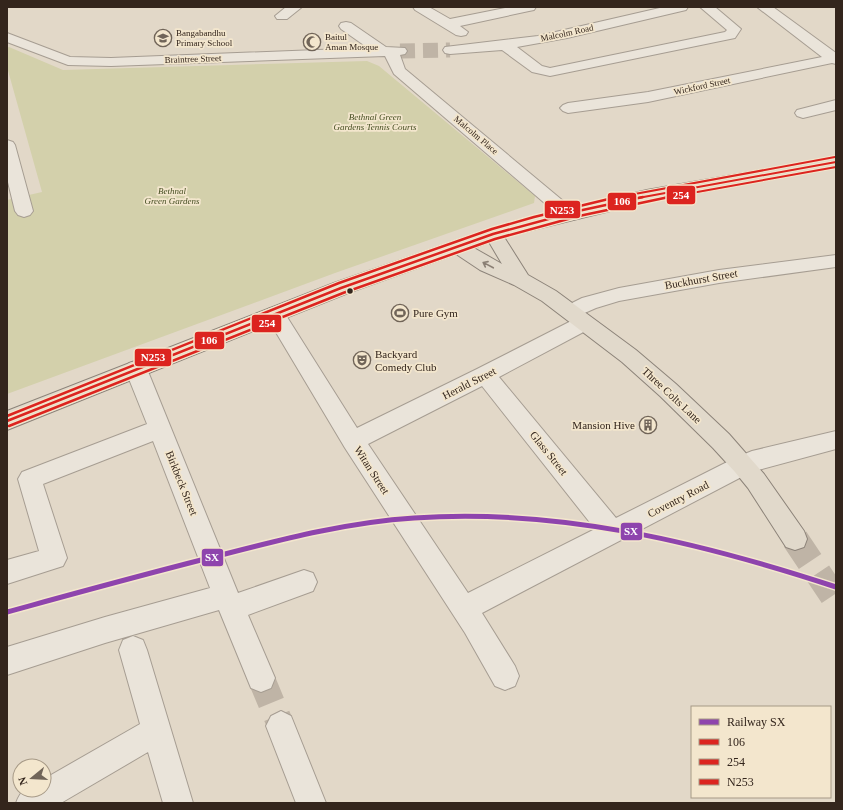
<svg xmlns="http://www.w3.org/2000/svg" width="843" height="810" viewBox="0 0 843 810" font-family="Georgia,serif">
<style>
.green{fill:#d3d0ab}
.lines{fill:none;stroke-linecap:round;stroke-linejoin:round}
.minor-tunnel-far1{stroke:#bfb4a6;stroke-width:15;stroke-dasharray:15 8;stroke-linecap:butt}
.minor-tunnel{stroke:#bfb4a6;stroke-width:27;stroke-dasharray:27 14;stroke-linecap:butt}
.major-tunnel{stroke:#bfb4a6;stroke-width:27;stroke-dasharray:27 14;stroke-linecap:butt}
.minor-casing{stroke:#a69d92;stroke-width:2}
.major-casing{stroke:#8c8379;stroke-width:2}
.minor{fill:#eae4da;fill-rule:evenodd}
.major{fill:#e1d9cb;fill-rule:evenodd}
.bus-1-far1-casing{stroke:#f3e6cd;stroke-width:4}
.bus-1-casing{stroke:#f3e6cd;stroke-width:5}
.bus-2-far1-casing{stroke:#f3e6cd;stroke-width:4}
.bus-2-casing{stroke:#f3e6cd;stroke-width:5}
.bus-3-far1-casing{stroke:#f3e6cd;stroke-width:4}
.bus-3-casing{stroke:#f3e6cd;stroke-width:5}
.bus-1-far1{stroke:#dc241f;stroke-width:2}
.bus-1{stroke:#dc241f;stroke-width:2.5}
.bus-2-far1{stroke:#dc241f;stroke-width:2}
.bus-2{stroke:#dc241f;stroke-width:2.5}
.bus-3-far1{stroke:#dc241f;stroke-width:2}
.bus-3{stroke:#dc241f;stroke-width:2.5}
.rail-1-casing{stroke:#f3e6cd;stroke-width:8}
.rail-1{stroke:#8e44ad;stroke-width:5}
.oneway{stroke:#8a7f74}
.bus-dot{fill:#33251c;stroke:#f3e6cd;stroke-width:1.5}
.labels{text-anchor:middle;stroke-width:3.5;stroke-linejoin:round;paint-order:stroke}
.far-poi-label{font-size:9px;fill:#33251c;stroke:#f3e6cd;text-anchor:start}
.far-street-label{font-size:9px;fill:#33251c;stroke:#f3e6cd}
.far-park-label{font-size:9px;font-style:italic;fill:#474f23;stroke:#f3e6cd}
.street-label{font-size:11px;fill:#33251c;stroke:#f3e6cd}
.poi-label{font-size:11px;fill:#33251c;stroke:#f3e6cd;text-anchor:start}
.line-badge{stroke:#f3e6cd;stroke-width:1.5}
.badge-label{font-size:11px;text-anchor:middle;font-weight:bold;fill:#fff}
</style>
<rect width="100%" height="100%" fill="#e2d8c8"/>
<path class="green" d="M9 47 63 70 367 61 379 66 535 196 534 203 335 273 7 394V200L42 192 7 67V48Z"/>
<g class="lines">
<path class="minor-tunnel-far1" d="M400 51 450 50"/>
<path class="minor-tunnel" d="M261 678 281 726"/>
<path class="major-tunnel" d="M795 539 836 600"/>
<defs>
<path id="minor" d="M286 7H302L287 19H277L275 16Z
M413 7H429L450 19 510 7H536L534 10 529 11 460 26 468 32 466 35 461 36 456 35 415 10Z
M664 7H688L686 10 567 38 517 47 542 66 550 68 725 32 727 30 700 7H715L741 29 735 38 730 39 550 76 532 72 502 50 450 54 445 53 443 50 445 47 538 36Z
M757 7H773L836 53V64L832 63 648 102 568 113 563 111 560 108 563 105 568 103 648 92 822 57Z
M346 22 351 23 386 47 405 48 407 51 405 54 400 55 405 69 574 210 577 214 574 218 568 220 562 218 394 74 385 56 111 66 68 65 7 42V33L70 57 111 58 368 48 341 29 339 26 341 23Z
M836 100V110L803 118 797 116 795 113 797 110Z
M7 140 13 142 15 145 33 211 30 215 24 217 18 215 15 211 7 178Z
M836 255V267L719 283 619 301 596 308 571 319 564 317 561 312 564 307 582 298 619 288 719 270Z
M275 307 282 309 357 428 477 369 577 318 584 316 591 318 594 323 591 328 499 377 616 518 735 458 752 451 836 431V449L751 472 482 613 515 666 519 676 515 686 505 690 495 686 465 633 345 448 265 314 268 309ZM482 386 595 529 468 593 368 444Z
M136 361 143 363 147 369 238 593 304 570 313 573 317 582 313 591 248 615 275 678 271 688 261 692 251 688 219 610 105 643 7 675V647L105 617 210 588 153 441 43 484 67 558 63 566 7 584V560L39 551 18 479 22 472 147 424 125 369 129 363Z
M133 636 143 640 147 650 193 803H163L148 752 61 803H16C23 785 27 790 44 790V779L140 724 119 650 123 640Z
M281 711 291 716 326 803H296L266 726 271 716Z"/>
<path id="major" d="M836 157V167L647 202 504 237 528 275 556 291 636 350 676 384 729 434 764 474 804 531 807 539 804 547 795 550 786 547 748 488 735 472 713 448 660 396 622 362 542 301 514 285 480 270 456 254 348 293 7 430V411L334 283 487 230 516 221 647 190ZM489 242 502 264 474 248Z"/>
</defs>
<use href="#minor" class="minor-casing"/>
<use href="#major" class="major-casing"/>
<use href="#minor" class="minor"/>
<use href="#major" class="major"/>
<defs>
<path id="bus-1-far1" d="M638 198 836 162"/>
<path id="bus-1" d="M7 421 341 288 493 234 578 211 643 197"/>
<path id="bus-2-far1" d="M664 198 836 167"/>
<path id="bus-2" d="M9 426 343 293 495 239 579 216 669 197"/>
<path id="bus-3-far1" d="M613 198 835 157"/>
<path id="bus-3" d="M7 416 339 283 492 229 534 217 617 197"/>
</defs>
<use href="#bus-1-far1" class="bus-1-far1-casing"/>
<use href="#bus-1" class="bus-1-casing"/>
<use href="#bus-2-far1" class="bus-2-far1-casing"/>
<use href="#bus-2" class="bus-2-casing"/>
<use href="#bus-3-far1" class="bus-3-far1-casing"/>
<use href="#bus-3" class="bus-3-casing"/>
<use href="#bus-1-far1" class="bus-1-far1"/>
<use href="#bus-1" class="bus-1"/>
<use href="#bus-2-far1" class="bus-2-far1"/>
<use href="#bus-2" class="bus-2"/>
<use href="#bus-3-far1" class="bus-3-far1"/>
<use href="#bus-3" class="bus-3"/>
<defs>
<path id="rail-1" d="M7 612C80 592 152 572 225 554 287 538 350 522 414 518 559 508 699 542 836 587"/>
</defs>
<use href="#rail-1" class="rail-1-casing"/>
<use href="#rail-1" class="rail-1"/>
</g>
<defs><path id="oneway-shaft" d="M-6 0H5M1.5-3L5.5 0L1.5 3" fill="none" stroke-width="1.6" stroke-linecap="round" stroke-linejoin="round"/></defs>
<use class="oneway" href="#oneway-shaft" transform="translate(488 265) rotate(-152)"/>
<defs>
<symbol id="school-ring" viewBox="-11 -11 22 22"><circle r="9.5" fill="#f3e6cd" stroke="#706458" stroke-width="1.5"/><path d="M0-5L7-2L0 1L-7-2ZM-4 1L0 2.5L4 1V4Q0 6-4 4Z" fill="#706458"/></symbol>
<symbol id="mosque-ring" viewBox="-11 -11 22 22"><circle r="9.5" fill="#f3e6cd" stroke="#706458" stroke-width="1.5"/><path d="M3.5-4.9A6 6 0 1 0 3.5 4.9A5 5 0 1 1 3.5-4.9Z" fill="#706458"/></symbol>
<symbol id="stadium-ring" viewBox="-11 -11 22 22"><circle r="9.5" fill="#f3e6cd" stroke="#706458" stroke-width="1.5"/><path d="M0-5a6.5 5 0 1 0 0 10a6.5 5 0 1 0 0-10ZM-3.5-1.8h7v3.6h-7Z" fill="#706458"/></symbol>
<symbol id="theatre-ring" viewBox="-11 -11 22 22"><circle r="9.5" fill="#f3e6cd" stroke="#706458" stroke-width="1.5"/><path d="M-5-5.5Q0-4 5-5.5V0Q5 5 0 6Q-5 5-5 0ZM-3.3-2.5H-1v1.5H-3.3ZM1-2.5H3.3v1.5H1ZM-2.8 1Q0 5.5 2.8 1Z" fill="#706458"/></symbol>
<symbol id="building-ring" viewBox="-11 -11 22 22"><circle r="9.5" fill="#f3e6cd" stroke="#706458" stroke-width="1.5"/><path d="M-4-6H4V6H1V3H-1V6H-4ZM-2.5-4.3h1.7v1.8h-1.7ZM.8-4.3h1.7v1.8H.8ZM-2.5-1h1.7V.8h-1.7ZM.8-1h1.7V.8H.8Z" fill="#706458"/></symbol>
</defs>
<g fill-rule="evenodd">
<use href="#school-ring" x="153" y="28" width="20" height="20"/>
<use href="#mosque-ring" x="302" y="32" width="20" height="20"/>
<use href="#stadium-ring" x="390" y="303" width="20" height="20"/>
<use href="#theatre-ring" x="352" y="350" width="20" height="20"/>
<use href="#building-ring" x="638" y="415" width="20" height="20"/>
</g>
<circle class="bus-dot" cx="350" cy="291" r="3.5"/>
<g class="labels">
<g class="far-poi-label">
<text x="176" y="36">Bangabandhu<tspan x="176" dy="10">Primary School</tspan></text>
<text x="325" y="40">Baitul<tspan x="325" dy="10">Aman Mosque</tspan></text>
</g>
<g class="far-street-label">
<text transform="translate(567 33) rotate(-12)" y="3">Malcolm Road</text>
<text transform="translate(193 59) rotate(-2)" y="3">Braintree Street</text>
<text transform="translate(702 86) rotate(-12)" y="3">Wickford Street</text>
<text transform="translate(476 135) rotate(40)" y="3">Malcolm Place</text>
</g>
<g class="far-park-label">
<text x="375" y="120">Bethnal Green<tspan x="375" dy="10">Gardens Tennis Courts</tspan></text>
<text x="172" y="194">Bethnal<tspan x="172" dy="10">Green Gardens</tspan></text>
</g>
<g class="street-label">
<text transform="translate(701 279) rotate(-10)" y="4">Buckhurst Street</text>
<text transform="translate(469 383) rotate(-27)" y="4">Herald Street</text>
<text transform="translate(672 395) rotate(43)" y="4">Three Colts Lane</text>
<text transform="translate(549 453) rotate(51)" y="4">Glass Street</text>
<text transform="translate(372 470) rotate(57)" y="4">Witan Street</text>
<text transform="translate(182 483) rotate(68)" y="4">Birkbeck Street</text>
<text transform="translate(678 499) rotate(-27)" y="4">Coventry Road</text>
</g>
<g class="poi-label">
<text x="413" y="317">Pure Gym</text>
<text x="375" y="358">Backyard<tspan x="375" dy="13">Comedy Club</tspan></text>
<text x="635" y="429" text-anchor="end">Mansion Hive</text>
</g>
</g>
<g class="line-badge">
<rect x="666" y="185" width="30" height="20" rx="4" fill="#dc241f"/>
<rect x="607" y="192" width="30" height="19" rx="4" fill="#dc241f"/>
<rect x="544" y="200" width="37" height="19" rx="4" fill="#dc241f"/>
<rect x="251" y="314" width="31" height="19" rx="4" fill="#dc241f"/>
<rect x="194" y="331" width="31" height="19" rx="4" fill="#dc241f"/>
<rect x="134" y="348" width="38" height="19" rx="4" fill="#dc241f"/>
<rect x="620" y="522" width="23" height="19" rx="4" fill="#8e44ad"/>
<rect x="201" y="548" width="23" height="19" rx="4" fill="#8e44ad"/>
</g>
<g class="badge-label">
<text x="681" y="199">254</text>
<text x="622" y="205">106</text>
<text x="562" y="214">N253</text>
<text x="267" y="327">254</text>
<text x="209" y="344">106</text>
<text x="153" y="361">N253</text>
<text x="631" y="535">SX</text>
<text x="212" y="561">SX</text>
</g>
<rect width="843" height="810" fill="none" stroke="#33251c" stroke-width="16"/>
<rect x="691" y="706" width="140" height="92" fill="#f3e6cd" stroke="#a69986"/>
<rect x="699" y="719" width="20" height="6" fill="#8e44ad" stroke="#a69986"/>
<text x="727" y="726" font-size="12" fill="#33251c">Railway SX</text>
<rect x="699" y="739" width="20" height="6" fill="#dc241f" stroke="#a69986"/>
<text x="727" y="746" font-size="12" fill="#33251c">106</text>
<rect x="699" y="759" width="20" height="6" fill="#dc241f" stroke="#a69986"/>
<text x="727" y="766" font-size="12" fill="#33251c">254</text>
<rect x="699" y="779" width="20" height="6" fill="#dc241f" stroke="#a69986"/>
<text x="727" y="786" font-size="12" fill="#33251c">N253</text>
<g transform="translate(32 778) rotate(252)"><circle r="19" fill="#f3e6cd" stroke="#a69986"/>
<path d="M0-3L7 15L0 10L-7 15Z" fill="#706458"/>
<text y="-6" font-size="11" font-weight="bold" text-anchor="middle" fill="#33251c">N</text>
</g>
</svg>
